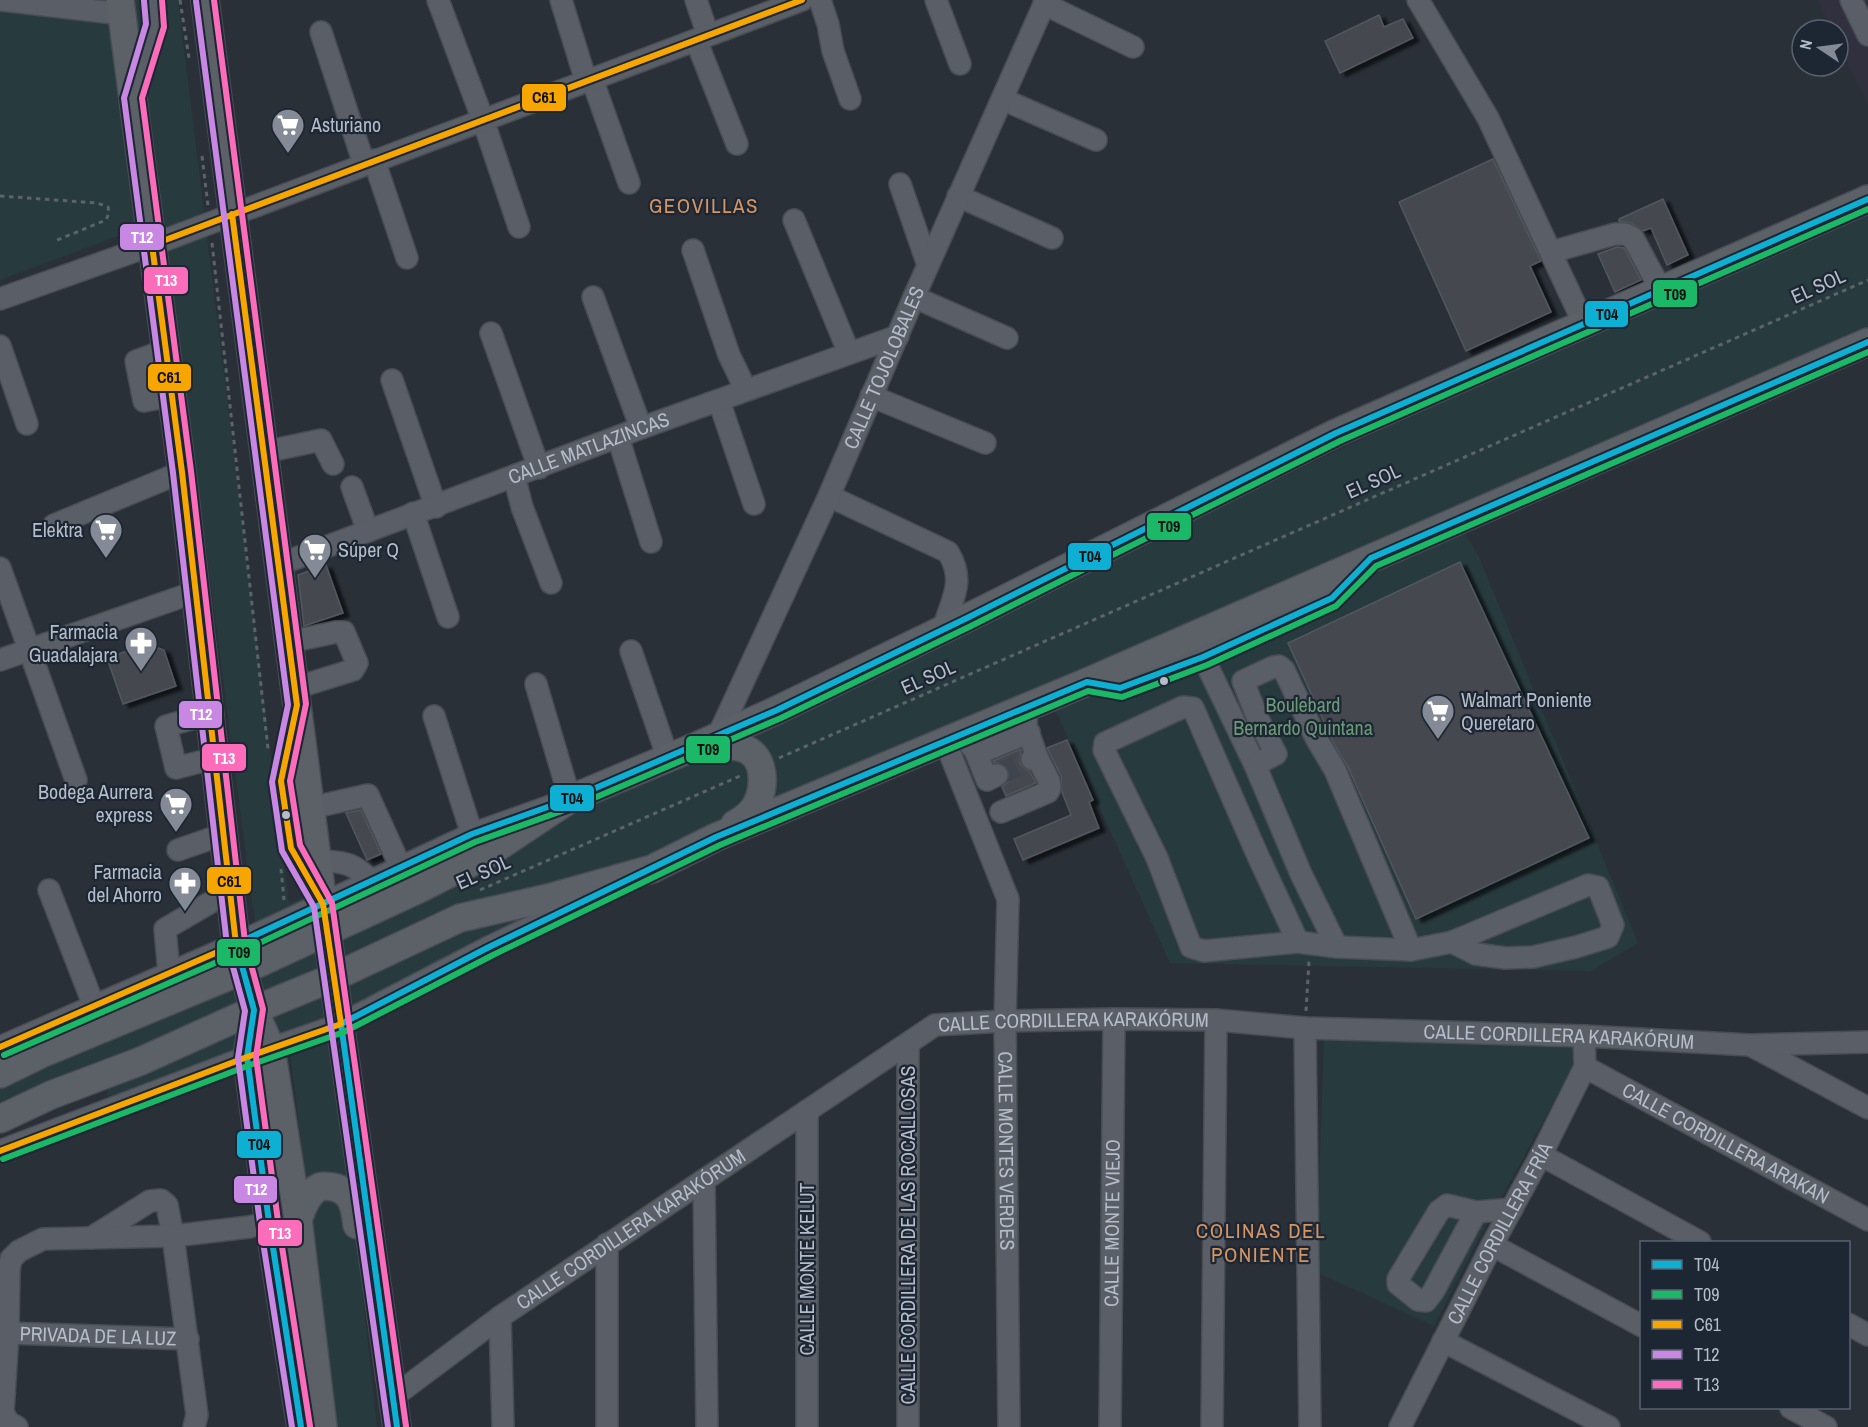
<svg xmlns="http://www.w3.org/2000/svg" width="1868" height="1427" viewBox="0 0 1868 1427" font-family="'Archivo Narrow',sans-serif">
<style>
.medical{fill:#31303e}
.green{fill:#273a3e}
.building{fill:#444950;stroke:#52575f;stroke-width:1.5;filter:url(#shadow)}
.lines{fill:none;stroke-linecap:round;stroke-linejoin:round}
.minor-tunnel{stroke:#3f454e;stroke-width:21;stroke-dasharray:21 10;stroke-linecap:butt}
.minor-casing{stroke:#484c53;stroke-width:24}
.major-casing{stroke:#484c55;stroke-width:30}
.path{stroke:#5d636a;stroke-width:3;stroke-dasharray:4.5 4.5;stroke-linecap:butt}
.minor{stroke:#5a5e66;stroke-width:21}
.major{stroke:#5c6168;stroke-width:27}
.bus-1-casing{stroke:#1d2633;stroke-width:10}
.bus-2-casing{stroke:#1d2633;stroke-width:10}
.bus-3-casing{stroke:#1d2633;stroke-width:10}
.bus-4-casing{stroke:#1d2633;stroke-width:10}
.bus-5-casing{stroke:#1d2633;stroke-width:10}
.bus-1{stroke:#0dafd3;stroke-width:6}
.bus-2{stroke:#1ab867;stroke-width:6}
.bus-3{stroke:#f7a600;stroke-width:6}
.bus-4{stroke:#c787e3;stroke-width:6}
.bus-5{stroke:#fb6dba;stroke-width:6}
.bus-dot{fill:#b4bcc9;stroke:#1d2633;stroke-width:2}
.labels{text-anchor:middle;stroke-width:4.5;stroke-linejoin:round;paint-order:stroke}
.poi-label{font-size:20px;fill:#b4bcc9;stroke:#1d2633;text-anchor:end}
.street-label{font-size:20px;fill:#b4bcc9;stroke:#1d2633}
.park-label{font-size:20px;fill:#6b9a76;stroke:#1d2633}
.neighbourhood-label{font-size:21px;letter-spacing:1.5px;fill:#d59563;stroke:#1d2633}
.line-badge{stroke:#1d2633;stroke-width:2}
.badge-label{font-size:16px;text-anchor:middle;font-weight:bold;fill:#fff}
.pale-badge-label{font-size:16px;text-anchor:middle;font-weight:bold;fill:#111}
</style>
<defs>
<filter id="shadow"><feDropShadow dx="6" dy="3.5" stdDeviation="1.5" flood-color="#0009"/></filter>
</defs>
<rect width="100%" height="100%" fill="#2a3038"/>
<path class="medical" d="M1818 0H1868V104L1838 42V30H1832Z"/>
<path class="green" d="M135 0H178L289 903 877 670 1581 335 1868 209V332L1454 514 1479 557 1638 943 1591 971 1170 963 1045 687 847 770 335 1035 377 1427H337L290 1051 107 1096 110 1077 0 1113V1082L263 962 252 902Z
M0 4 111 15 137 229 0 280Z
M1574 1036 1572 1069 1478 1240 1434 1326 1316 1272 1324 1038Z"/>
<path class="building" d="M1379 15 1384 27 1403 19 1413 38 1340 73 1325 41Z
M1493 159 1541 261 1530 266 1551 312 1466 351 1399 202Z
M1663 199 1688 255 1667 265 1651 228 1643 231 1631 223 1619 221V219Z
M1617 247 1624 248 1641 280 1615 292 1598 254Z
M1460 562 1589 838 1416 919 1347 765 1335 746 1288 643Z
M326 565 343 613 304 626 298 575Z
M147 644 164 650 176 686 123 704 107 658Z
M1067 740 1093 800 1089 802 1099 828 1023 860 1014 839 1071 815 1062 792 1061 776 1047 748Z
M1021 749 1020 764 1025 769 1030 772 1036 783 1006 796 1002 787 1008 782 1009 770 1004 764 994 763 993 761Z
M361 810 381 854 367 860 346 813Z"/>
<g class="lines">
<path class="minor-tunnel" d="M997 775 1032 759"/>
<defs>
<g id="minor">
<path d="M0 0 122 14"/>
<path d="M438 0 483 120 519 227"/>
<path d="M561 0 586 81"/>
<path d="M696 0 708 35"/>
<path d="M820 0 828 24 833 51 850 99"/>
<path d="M936 0 960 64"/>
<path d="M1418 0 1488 118 1584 324"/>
<path d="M1851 0 1868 35"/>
<path d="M1044 4 1133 47"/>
<path d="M321 32 364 164"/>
<path d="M696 40 737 144"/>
<path d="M592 79 629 183"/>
<path d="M134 92 155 25 153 0"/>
<path d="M1002 99 1096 140"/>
<path d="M374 160 407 258"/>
<path d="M900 184 928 265"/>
<path d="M958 196 1052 238"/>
<path d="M794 220 849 353"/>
<path d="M693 250 729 355 746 390"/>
<path d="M1551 252 1615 234H1625L1633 238 1661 290"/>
<path d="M593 297 641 428"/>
<path d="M914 297 1007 338"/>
<path d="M0 299 152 245 802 0"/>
<path d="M491 333 539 468"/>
<path d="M0 346 27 424"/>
<path d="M166 350 136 361 144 401 172 396"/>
<path d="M392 380 436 507"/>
<path d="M871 396 985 443"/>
<path d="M719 401 754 504"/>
<path d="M618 437 651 542"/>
<path d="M264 452 321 440 333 464"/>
<path d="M514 476 522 507 551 583"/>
<path d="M352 487 368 531"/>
<path d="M829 496 948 552C966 581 952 599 943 629"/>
<path d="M413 513 448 617"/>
<path d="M54 525 182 472"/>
<path id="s1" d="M278 565 641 428 898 336"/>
<path d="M0 568 76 780"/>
<path d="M289 642 336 632H344L357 663 353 670 295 688"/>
<path d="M631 651 668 758"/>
<path d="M1203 657 1255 765 1301 874 1337 947"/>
<path d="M0 660 195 592"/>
<path d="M1087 682 1120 688 1203 657 1332 598 1364 564"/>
<path d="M1027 707 1026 726 1037 757 1032 759"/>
<path d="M209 714 166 726 176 768 215 758"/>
<path d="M434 716 472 834"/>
<path d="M294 717 281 781 291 848 318 896"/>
<path d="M961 734 975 750 987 780 997 775"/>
<path id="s2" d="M718 736 829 496 914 297 1046 0"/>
<path id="s3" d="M945 741 1008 899 1005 1021 1009 1427"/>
<path d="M977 754 1029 732"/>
<path d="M1255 765 1276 754 1258 719 1243 681 1273 667 1279 666 1284 670 1316 738 1335 770 1411 950"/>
<path d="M310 808 368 795 401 868"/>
<path d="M1001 812 1048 792 1050 788 1049 781 1037 757"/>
<path d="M178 850 224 834"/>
<path d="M317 860C346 863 350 861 372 881"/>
<path d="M49 890 94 1006"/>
<path d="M1298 942 1258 856 1193 708 1183 707 1105 743 1104 750 1157 858 1191 947 1204 951 1298 942 1337 947 1411 950 1452 942 1476 954 1505 958 1533 957 1576 947 1608 937 1613 925 1598 887 1588 885 1452 942"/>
<path d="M169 973 165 929 230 891"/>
<path d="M1305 1028 1310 1427"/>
<path d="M1752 1046 1868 1108"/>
<path d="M0 1047 236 944 472 834 570 799 536 684"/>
<path id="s4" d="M1585 1067 1868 1220"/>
<path d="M0 1151 247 1057 341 1024 489 947 605 891"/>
<path d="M1541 1155 1700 1242"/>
<path d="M704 1180 707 1427"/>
<path d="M1476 1212 1433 1292 1426 1301 1418 1300 1398 1284V1279L1439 1211 1447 1205 1476 1212 1512 1209"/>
<path d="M91 1238 150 1201 161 1200 167 1205 173 1236 197 1415 194 1427"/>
<path d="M1492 1245 1642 1326"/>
<path d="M500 1317 503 1427"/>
<path d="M1848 1324 1868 1335"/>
<path id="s5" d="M8 1333 188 1339"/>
<path d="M1443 1341 1609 1427"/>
<path id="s6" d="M393 1397 500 1317 935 1025 1005 1021 1114 1019 1216 1020 1305 1028 1584 1036 1750 1045 1868 1042"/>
<path d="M1791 1408 1826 1427"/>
<path d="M17 1427 8 1422 3 1412 8 1333 9 1270 11 1259 19 1251 43 1239 173 1236 249 1227 269 1222"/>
<path d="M607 1427V1244"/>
<path d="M807 1427V1111"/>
<path d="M908 1427V1044"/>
<path id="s7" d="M1110 1427 1114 1019"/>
<path d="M1212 1427 1216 1020"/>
<path id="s8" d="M1400 1427 1492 1245 1541 1155 1585 1067 1584 1036"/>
</g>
<path id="major" d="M120 0 182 472 236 944 254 1010 271 1048 298 1219 323 1427
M205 0 323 904 397 1427
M703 745C717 746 736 743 749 751 768 763 765 798 750 813 746 817 740 821 735 824
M254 1010 247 1057 269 1222 301 1427
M0 1074 41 1054 244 970 419 889 486 855 570 799 699 745 777 710 967 618 1336 433 1868 199
M0 1119 51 1095 141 1061 254 1010 334 977 460 918 548 898 652 869 716 837 1087 682 1868 342
M298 1219C302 1210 306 1196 315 1190 320 1185 327 1186 333 1187 353 1191 355 1209 357 1225"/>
</defs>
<use href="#minor" class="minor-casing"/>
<use href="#major" class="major-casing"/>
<path class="path" d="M180 0 189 58
M202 156 208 206
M0 196 97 203 108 207 109 213 106 220 55 241
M212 243 268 749
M779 758 1868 280
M281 869 284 900
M480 890 740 776
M1306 1011 1309 961"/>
<use href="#minor" class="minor"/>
<use href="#major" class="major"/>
<defs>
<path id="bus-1" d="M301 1427 269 1222 247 1057 254 1010 236 944 472 834 570 799 777 710 967 618 1336 433 1868 199
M397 1427 341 1024 489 947 716 837 1087 682 1120 688 1203 657 1332 598 1371 558 1868 342"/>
<path id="bus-2" d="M4 1055 240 952 475 842 573 807 781 718 971 626 1340 441 1868 209
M3 1159 250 1065 344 1032 493 955 720 845 1088 691 1122 697 1207 665 1336 606 1376 566 1868 352"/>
<path id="bus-3" d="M0 1047 236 944 182 472 152 245 802 0
M0 1151 247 1057 341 1024 323 904 291 848 281 781 297 705 232 214"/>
<path id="bus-4" d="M144 1 146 24 124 98 173 473 227 945 245 1011 238 1058 260 1223 292 1427
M196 1 288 705 272 782 282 851 314 907 388 1427"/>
<path id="bus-5" d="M162 0 164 27 142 98 191 471 245 942 263 1009 256 1057 278 1221 310 1426
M214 0 306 704 290 781 300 845 332 903 406 1426"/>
</defs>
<use href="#bus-1" class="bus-1-casing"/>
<use href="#bus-2" class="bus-2-casing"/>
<use href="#bus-3" class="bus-3-casing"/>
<use href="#bus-4" class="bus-4-casing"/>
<use href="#bus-5" class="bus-5-casing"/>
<use href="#bus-1" class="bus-1"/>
<use href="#bus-2" class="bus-2"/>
<use href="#bus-3" class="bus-3"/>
<use href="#bus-4" class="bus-4"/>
<use href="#bus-5" class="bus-5"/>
</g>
<defs>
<symbol id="supermarket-pin" viewBox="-11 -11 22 30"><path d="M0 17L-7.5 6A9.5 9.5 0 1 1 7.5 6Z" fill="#848b96" stroke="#1d2633"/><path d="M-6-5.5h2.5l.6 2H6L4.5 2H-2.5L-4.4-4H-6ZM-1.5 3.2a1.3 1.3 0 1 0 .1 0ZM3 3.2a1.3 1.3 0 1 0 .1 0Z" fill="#fff"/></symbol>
<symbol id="pharmacy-pin" viewBox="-11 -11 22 30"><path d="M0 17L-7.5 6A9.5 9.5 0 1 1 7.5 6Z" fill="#848b96" stroke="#1d2633"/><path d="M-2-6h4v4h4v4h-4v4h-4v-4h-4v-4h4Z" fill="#fff"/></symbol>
</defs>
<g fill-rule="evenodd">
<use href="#supermarket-pin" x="269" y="106" width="38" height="52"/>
<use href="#supermarket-pin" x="87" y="511" width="38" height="52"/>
<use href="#supermarket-pin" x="296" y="531" width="38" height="52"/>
<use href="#pharmacy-pin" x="122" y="624" width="38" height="52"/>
<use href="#supermarket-pin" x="1419" y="692" width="38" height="52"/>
<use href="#supermarket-pin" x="157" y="785" width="38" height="52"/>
<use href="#pharmacy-pin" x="166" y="864" width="38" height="52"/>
</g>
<g class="bus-dot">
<circle cx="1164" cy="681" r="5"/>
<circle cx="286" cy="815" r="5"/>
</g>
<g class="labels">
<g class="poi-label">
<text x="311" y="132" text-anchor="start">Asturiano</text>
<text x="83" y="537">Elektra</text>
<text x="338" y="557" text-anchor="start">Súper Q</text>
<text x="118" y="639">Farmacia<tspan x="118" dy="23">Guadalajara</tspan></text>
<text x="1461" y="707" text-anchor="start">Walmart Poniente<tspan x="1461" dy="23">Queretaro</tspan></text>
<text x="153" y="799">Bodega Aurrera<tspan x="153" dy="23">express</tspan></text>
<text x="162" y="879">Farmacia<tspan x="162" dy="23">del Ahorro</tspan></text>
</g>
<g class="street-label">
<text transform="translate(1818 286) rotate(-24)" y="7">EL SOL</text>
<text dy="7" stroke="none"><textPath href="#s2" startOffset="404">CALLE TOJOLOBALES</textPath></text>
<text dy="7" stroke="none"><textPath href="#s1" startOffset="332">CALLE MATLAZINCAS</textPath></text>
<text transform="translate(1373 481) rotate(-24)" y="7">EL SOL</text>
<text transform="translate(928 677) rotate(-24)" y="7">EL SOL</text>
<text transform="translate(483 872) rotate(-24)" y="7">EL SOL</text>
<text dy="7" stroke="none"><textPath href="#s6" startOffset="796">CALLE CORDILLERA KARAKÓRUM</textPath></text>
<text dy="7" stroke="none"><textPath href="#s6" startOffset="1282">CALLE CORDILLERA KARAKÓRUM</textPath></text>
<text dy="7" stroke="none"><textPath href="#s4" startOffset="160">CALLE CORDILLERA ARAKAN</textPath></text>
<text dy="7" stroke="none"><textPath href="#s3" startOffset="422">CALLE MONTES VERDES</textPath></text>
<text dy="7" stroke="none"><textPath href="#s7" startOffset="204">CALLE MONTE VIEJO</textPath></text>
<text dy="7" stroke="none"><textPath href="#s6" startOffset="291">CALLE CORDILLERA KARAKÓRUM</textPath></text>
<text dy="7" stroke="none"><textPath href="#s8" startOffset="218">CALLE CORDILLERA FRÍA</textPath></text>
<text transform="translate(908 1235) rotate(-90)" y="7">CALLE CORDILLERA DE LAS ROCALLOSAS</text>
<text transform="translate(807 1269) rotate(-90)" y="7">CALLE MONTE KELUT</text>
<text dy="7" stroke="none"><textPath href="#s5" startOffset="90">PRIVADA DE LA LUZ</textPath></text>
</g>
<g class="park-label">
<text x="1303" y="712">Boulebard<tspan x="1303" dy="23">Bernardo Quintana</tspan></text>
</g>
<g class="neighbourhood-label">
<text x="704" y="213">GEOVILLAS</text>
<text x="1261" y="1238">COLINAS DEL<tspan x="1261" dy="24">PONIENTE</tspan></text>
</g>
</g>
<g class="line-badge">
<rect x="521" y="83" width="46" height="29" rx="6" fill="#f7a600"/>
<rect x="119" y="223" width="46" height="28" rx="6" fill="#c787e3"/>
<rect x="143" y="266" width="46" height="29" rx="6" fill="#fb6dba"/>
<rect x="1652" y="279" width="46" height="29" rx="6" fill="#1ab867"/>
<rect x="1584" y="300" width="45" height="28" rx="6" fill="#0dafd3"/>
<rect x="147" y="363" width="45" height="29" rx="6" fill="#f7a600"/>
<rect x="1146" y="512" width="46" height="29" rx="6" fill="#1ab867"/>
<rect x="1067" y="542" width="45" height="29" rx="6" fill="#0dafd3"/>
<rect x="178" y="700" width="45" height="29" rx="6" fill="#c787e3"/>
<rect x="685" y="735" width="46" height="29" rx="6" fill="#1ab867"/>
<rect x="201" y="743" width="46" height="29" rx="6" fill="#fb6dba"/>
<rect x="549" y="784" width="46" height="28" rx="6" fill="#0dafd3"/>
<rect x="206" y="866" width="46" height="29" rx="6" fill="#f7a600"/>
<rect x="216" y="938" width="45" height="29" rx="6" fill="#1ab867"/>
<rect x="236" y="1130" width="46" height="29" rx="6" fill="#0dafd3"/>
<rect x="233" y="1175" width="45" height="29" rx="6" fill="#c787e3"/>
<rect x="257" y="1219" width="46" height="28" rx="6" fill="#fb6dba"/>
</g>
<g class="badge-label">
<text x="142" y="243">T12</text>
<text x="166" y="286">T13</text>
<text x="201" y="720">T12</text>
<text x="224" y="764">T13</text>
<text x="256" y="1195">T12</text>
<text x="280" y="1239">T13</text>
</g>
<g class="pale-badge-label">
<text x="544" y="103">C61</text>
<text x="1675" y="300">T09</text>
<text x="1607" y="320">T04</text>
<text x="169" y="383">C61</text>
<text x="1169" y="532">T09</text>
<text x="1090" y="562">T04</text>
<text x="708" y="755">T09</text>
<text x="572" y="804">T04</text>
<text x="229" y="887">C61</text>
<text x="239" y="958">T09</text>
<text x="259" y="1150">T04</text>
</g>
<rect x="1640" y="1241" width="210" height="168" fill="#1d2633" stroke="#59626f" stroke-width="1.5"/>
<rect x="1652" y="1260" width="30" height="9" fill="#0dafd3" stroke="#59626f" stroke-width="1.5"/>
<text x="1694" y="1271" font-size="18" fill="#b4bcc9">T04</text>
<rect x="1652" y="1290" width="30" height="9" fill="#1ab867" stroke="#59626f" stroke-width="1.5"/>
<text x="1694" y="1301" font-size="18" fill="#b4bcc9">T09</text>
<rect x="1652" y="1320" width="30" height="9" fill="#f7a600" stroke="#59626f" stroke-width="1.5"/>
<text x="1694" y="1331" font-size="18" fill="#b4bcc9">C61</text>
<rect x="1652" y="1350" width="30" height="9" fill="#c787e3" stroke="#59626f" stroke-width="1.5"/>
<text x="1694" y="1361" font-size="18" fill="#b4bcc9">T12</text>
<rect x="1652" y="1380" width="30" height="9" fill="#fb6dba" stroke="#59626f" stroke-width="1.5"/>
<text x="1694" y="1391" font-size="18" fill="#b4bcc9">T13</text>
<g transform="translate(1820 48) rotate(283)"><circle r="28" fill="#1d2633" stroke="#59626f" stroke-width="1.5"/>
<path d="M0-4.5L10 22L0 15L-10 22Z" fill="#848b96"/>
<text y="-9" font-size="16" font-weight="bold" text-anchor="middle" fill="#b4bcc9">N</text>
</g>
</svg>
